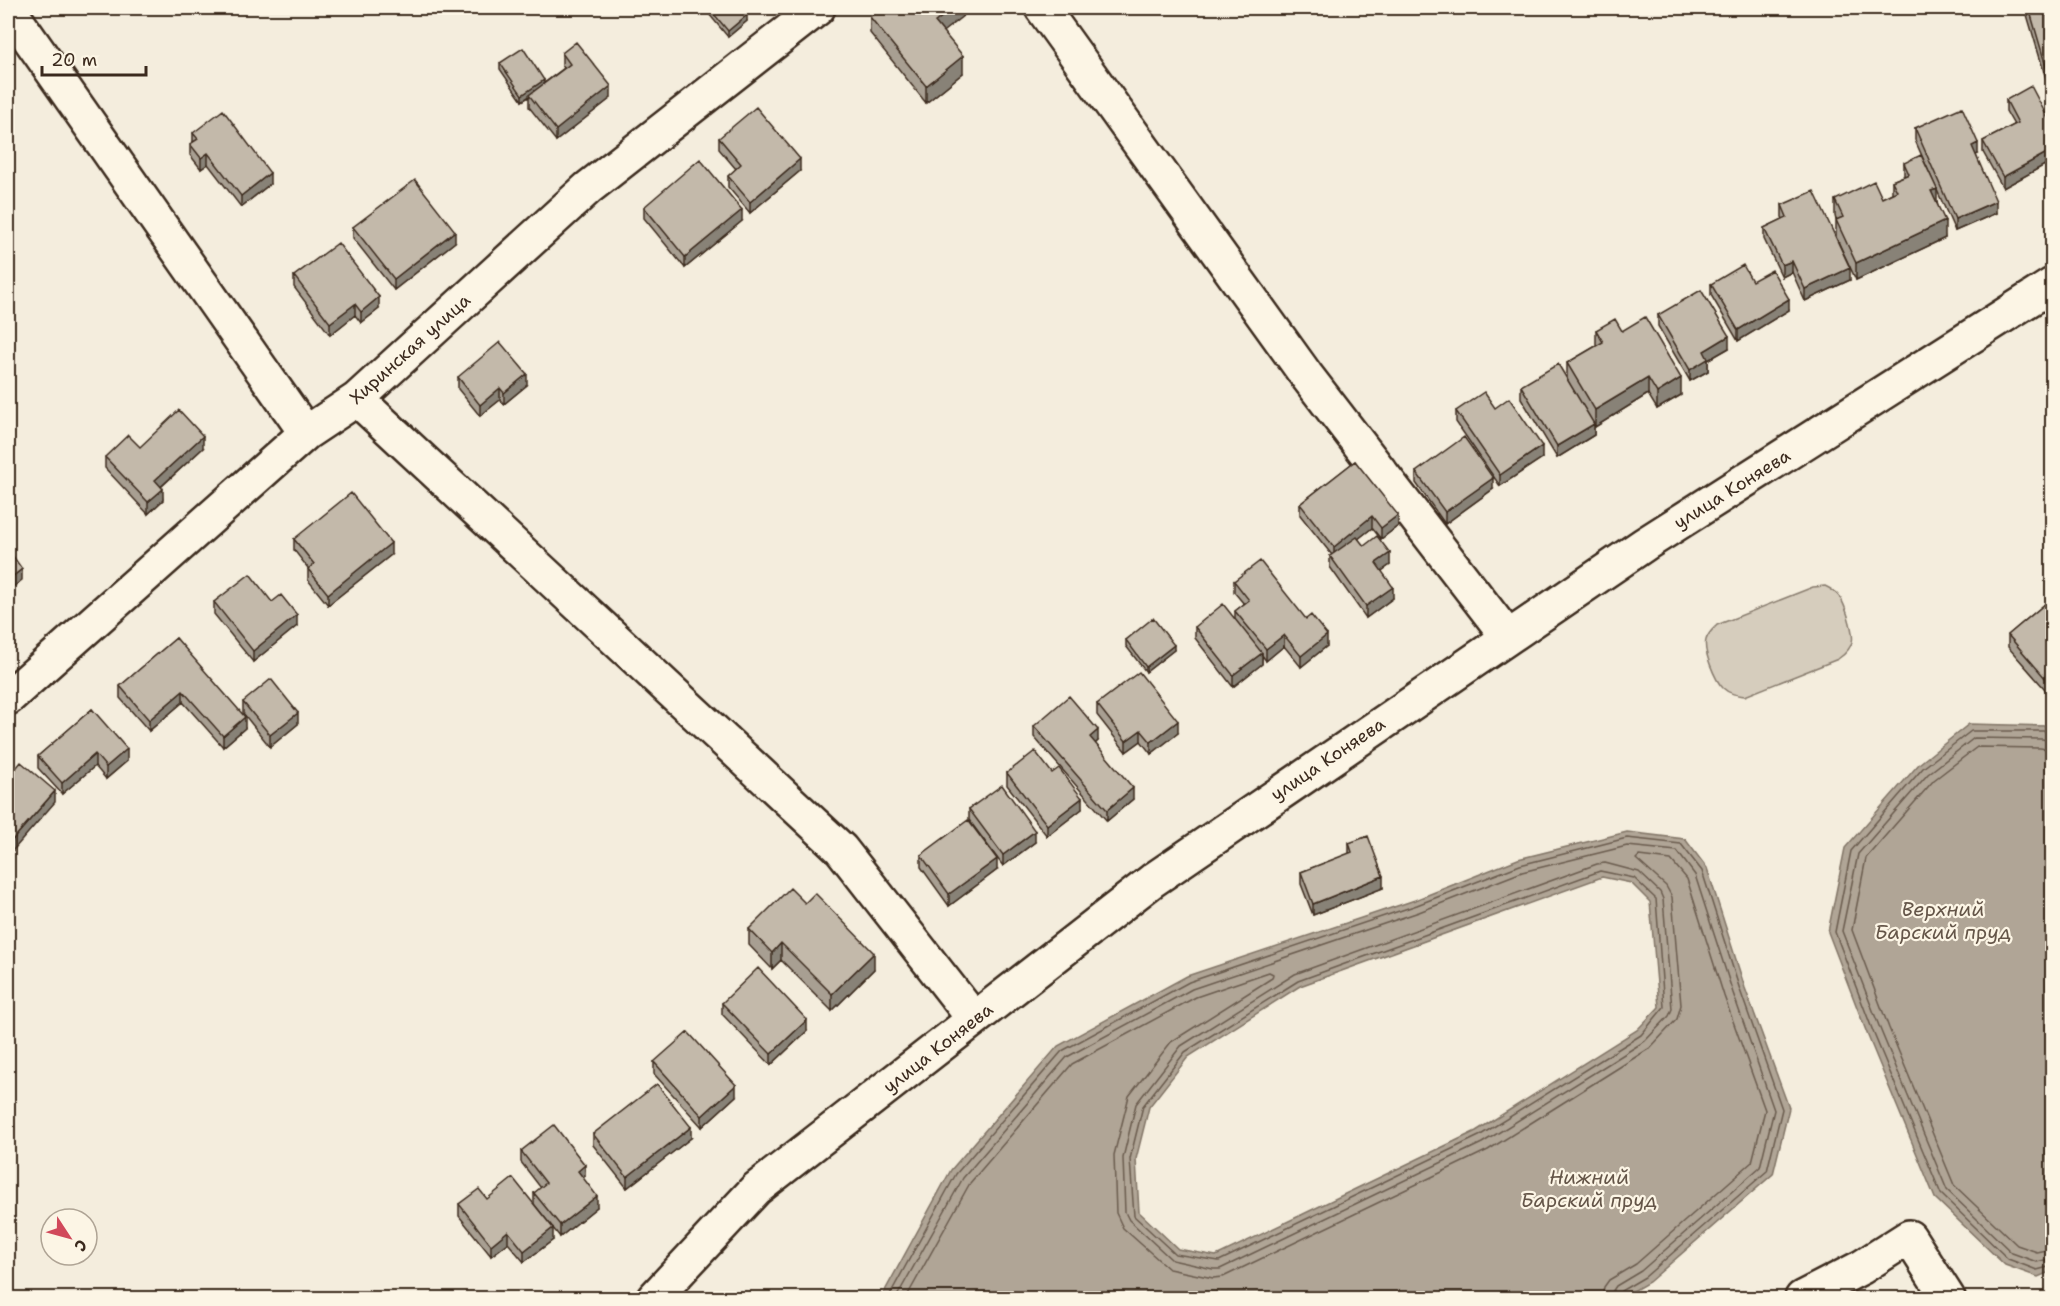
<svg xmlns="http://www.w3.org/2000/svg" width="2060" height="1306" viewBox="0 0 2060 1306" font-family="'Shantell Sans',sans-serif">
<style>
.green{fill:#d6cdbd;stroke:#887c6e;stroke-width:1.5}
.water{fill:#b0a596;stroke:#817466;stroke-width:1.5;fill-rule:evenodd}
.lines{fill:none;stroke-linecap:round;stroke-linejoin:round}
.shore{stroke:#6a5b4e;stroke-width:1.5}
.minor-casing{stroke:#3b2a1e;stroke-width:38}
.minor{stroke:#fcf5e5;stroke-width:33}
.wall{fill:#a89f92;stroke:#3b2a1e;stroke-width:1.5}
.shaded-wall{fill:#888277;stroke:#3b2a1e;stroke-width:1.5}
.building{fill:#c3b9aa;stroke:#3b2a1e;stroke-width:1.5}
.labels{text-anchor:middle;stroke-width:4.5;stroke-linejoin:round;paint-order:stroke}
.street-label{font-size:18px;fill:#3b2a1e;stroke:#fcf5e5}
.water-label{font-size:20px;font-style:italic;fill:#645548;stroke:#fcf5e5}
</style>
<rect width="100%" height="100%" fill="#f4eddd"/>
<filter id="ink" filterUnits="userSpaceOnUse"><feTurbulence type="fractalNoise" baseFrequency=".0167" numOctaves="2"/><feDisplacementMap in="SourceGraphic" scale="12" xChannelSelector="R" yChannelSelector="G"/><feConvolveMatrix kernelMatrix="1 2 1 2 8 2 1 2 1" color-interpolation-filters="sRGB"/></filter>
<g filter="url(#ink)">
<path class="green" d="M1825 586C1840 593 1843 601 1848 616 1854 636 1857 646 1838 659L1745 696C1737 695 1729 694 1723 688 1715 680 1703 651 1706 640 1708 633 1712 630 1717 625L1813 587Z"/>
<path class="water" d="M1969 724 2047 726 2052 729V1271L2038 1277 2005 1265 1935 1198 1868 1036 1828 932 1845 848 1919 764Z
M1627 832 1685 839 1707 868 1745 988 1789 1108 1773 1174 1649 1282 1621 1298H881L951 1170 1058 1046 1187 976 1415 900 1518 859ZM1602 877 1631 883 1650 902 1659 1007 1637 1030 1476 1131 1216 1256 1178 1249 1139 1212 1136 1159 1149 1107 1188 1057 1300 986Z"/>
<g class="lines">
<path class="shore" d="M2052 734 2044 731H1971L1923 768 1851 851 1835 932 1874 1034 1941 1194 2008 1259 2037 1270 2052 1266
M2052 741 2042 739 1974 738 1928 774 1858 854 1842 931 1881 1031 1947 1190 2012 1253 2037 1262 2052 1258
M2052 750 2040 748 1977 747 1934 780 1866 858 1852 930 1889 1028 1954 1185 2017 1245 2037 1252 2052 1249
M1605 863 1639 872 1660 892 1663 899 1672 1009 1669 1016 1645 1041 1482 1143 1220 1269H1213L1172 1260 1129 1220 1125 1212 1123 1158 1136 1104 1181 1046 1295 974 1597 864Z
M1600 871 1634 878 1656 899 1664 1007 1641 1035 1479 1136 1219 1261 1175 1254 1134 1216 1130 1159 1143 1106 1185 1052 1298 981Z
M888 1298 956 1174 1062 1051 1189 982 1417 905 1520 865 1627 838 1681 844 1702 871 1740 990 1782 1109 1767 1171 1645 1277 1621 1291 1619 1298
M896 1298 963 1178 1067 1057 1192 989 1419 912 1522 872 1627 846 1677 851 1695 875 1733 993 1774 1110 1760 1167 1641 1271 1616 1286 1612 1292 1611 1298
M906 1298 970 1183 1072 1064 1196 997 1269 972 1273 974 1272 978 1171 1042 1129 1096 1114 1155 1116 1213 1123 1228 1169 1269 1213 1278 1223 1277 1488 1150 1650 1048 1677 1019 1681 1005 1672 897 1666 886 1636 859 1639 856 1671 860 1687 879 1724 996 1765 1110 1752 1162 1636 1264 1609 1280 1604 1287 1602 1298"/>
<defs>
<path id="minor" d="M8 8 306 433
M1042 8 1306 375 1507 636
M357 399 841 849 974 1019
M8 698 306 433 357 399 588 188 818 8
M654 1298 756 1189 1153 880 1645 544 2052 285
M1802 1298 1862 1267 1909 1237 1948 1298"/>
</defs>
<use href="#minor" class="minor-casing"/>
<use href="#minor" class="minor"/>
</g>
<path class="wall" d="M704 8H741L747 21 728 37Z
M2025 8H2052V80L2047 82Z
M870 17 963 73 926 103 870 33Z
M562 53 611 98 556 141 529 107V97L522 101 500 69V63L544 83 564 68 562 65Z
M2006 100 2052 126V161L2003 188 1983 152V141L2014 125 2006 111Z
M1915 128 1978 154 1976 155 1996 213 1955 231 1915 140Z
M193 133 270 184 241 207 208 164 201 169 190 155V144L193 142Z
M719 138 800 171 750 213 728 187V176L736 169 719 149Z
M1904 163 1937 202 1945 238 1856 280 1836 237V220L1835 216V200L1882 198 1892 193V181L1904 176Z
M1782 205 1850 280 1805 301 1792 272 1782 277 1764 239V228L1783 219 1782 217Z
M644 207 742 221 685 268 644 218Z
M353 227 455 242 394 290 353 238Z
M294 276 379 309 361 323 355 315 330 335 294 287Z
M1752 281 1789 310 1738 341 1711 295V284Z
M1658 315 1729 348 1708 360V371L1690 381 1658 326Z
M1596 330 1622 331 1681 395 1657 409 1648 394 1595 427 1594 426V435L1557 458 1521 398V386L1567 379V363L1596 346Z
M458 377 527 385 504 404 500 400 480 416 458 389Z
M1495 408 1542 458 1500 486 1456 422V411Z
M140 447 203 448 161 487 163 500 148 514 105 468V457Z
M1355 461 1398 526 1381 539 1372 528 1358 539 1364 546 1390 565 1381 571 1393 598 1366 618 1330 567V556L1332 555 1300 515V504Z
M1416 472 1493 489 1445 524 1416 483Z
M294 539 391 555 328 605 308 580V568L294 550Z
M1234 581 1327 646 1301 667 1284 646 1266 661 1262 655V664L1233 687 1195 638V627L1235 620V611L1244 604 1234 592Z
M2052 598V697L2008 647V635Z
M214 602H272L297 626 253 662 214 614Z
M176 638 245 728 223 747 183 702 149 731 120 698V686Z
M1126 640 1174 650 1146 672 1126 646Z
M243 702 298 724 270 747 243 713Z
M1097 704 1178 733 1151 754 1141 741 1126 752 1097 715Z
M92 709 127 761 106 779 95 766 62 794 38 768V756Z
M1034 726 1098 741 1095 744 1133 799 1107 821 1034 737Z
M1007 773 1082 809 1047 836 1007 785Z
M969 809 1035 842 1003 866 969 820Z
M1349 843 1383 888 1313 915 1301 884V872L1349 854Z
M921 855 997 870 949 906 921 867Z
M805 903 874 969 832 1011 781 960 772 969 749 945V929Z
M722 1003 807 1031 771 1065 722 1014Z
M654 1062 736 1096 702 1127 654 1074Z
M593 1134 691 1138 627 1188 593 1145Z
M521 1151 585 1176 583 1178 597 1207 560 1237 534 1204V1193L541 1188 521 1162Z
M487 1199 553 1240 524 1262 508 1243 491 1256 459 1216V1204Z"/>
<path class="shaded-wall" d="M953 8H973L935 38V22Z
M747 15V21L728 37V31Z
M963 56V73L926 103V86Z
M2052 69V80L2047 82V70Z
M544 80V86L522 101V95Z
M611 86V98L556 141V130Z
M1978 143V154L1972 157V146Z
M2052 150V161L2003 188V177Z
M208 153V164L201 169V158Z
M800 159V171L750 213V202Z
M270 173V184L241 207V196Z
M1937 189V205L1931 191Z
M1996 201V213L1955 231V219Z
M742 210V221L685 268V257Z
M1945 221V238L1856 280V263Z
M455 231V242L394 290V279Z
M1792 261V272L1782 277V265Z
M1850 268V280L1805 301V289Z
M379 297V309L361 323V312Z
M1789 299V310L1738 341V330Z
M355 304V315L330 335V323Z
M1729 336V348L1708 360V371L1690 381V370L1704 351Z
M527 374V385L504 404V393Z
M1648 378V394L1595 427V410Z
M1681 378V395L1657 409V393Z
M500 388V400L480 416V405Z
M1594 424V435L1557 458V446Z
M203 436V448L155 492V480Z
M1542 446V458L1500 486V475Z
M1493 478V489L1445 524V512Z
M163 489V500L148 514V502Z
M1398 515V526L1381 539V528Z
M1372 516V528L1334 558V547Z
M391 543V555L328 605V594Z
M1390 553V565L1376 575V563Z
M22 569V580L8 591V580Z
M1393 587V598L1366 618V606Z
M297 615V626L253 662V651Z
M1284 635V646L1266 661V649Z
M1327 635V646L1301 667V656Z
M1174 645V650L1146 672V667Z
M1262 653V664L1233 687V675Z
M183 691V702L149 731V720Z
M298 713V724L270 747V735Z
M245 717V728L223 747V736Z
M1178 721V733L1151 754V742Z
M1098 730V741L1090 748V737Z
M1141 730V741L1126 752V741Z
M127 749V761L106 779V767Z
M95 754V766L62 794V783Z
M1133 788V799L1107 821V810Z
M55 791V802L8 856V845Z
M1082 798V809L1047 836V825Z
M1035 831V842L1003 866V855Z
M997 859V870L949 906V894Z
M1383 876V888L1313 915V904Z
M781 943V960L772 969V953Z
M874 953V969L832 1011V994Z
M807 1020V1031L771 1065V1054Z
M736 1085V1096L702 1127V1116Z
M691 1127V1138L627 1188V1177Z
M585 1165V1176L578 1182V1171Z
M597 1196V1207L560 1237V1225Z
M553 1228V1240L524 1262V1251Z
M508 1231V1243L491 1256V1245Z"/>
<path class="building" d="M709 8H741L747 15 728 31Z
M881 8H953L935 22 963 56 926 86 870 17Z
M2029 8H2052V69L2047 70Z
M576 42 611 86 556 130 529 95 570 64 562 53Z
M523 48 544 80 522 95 500 63Z
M2031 86 2052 126V150L2003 177 1983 141 2018 123 2006 100Z
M756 107 800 159 750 202 728 176 741 164 719 138Z
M1962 107 1978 143 1972 146 1996 201 1955 219 1915 128Z
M223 110 270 173 241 196 208 153 201 158 190 144 198 139 193 133Z
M1921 155 1937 189 1931 191 1945 221 1856 263 1836 220 1843 217 1835 200 1874 181 1882 198 1897 191 1892 181 1909 174 1904 163Z
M700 159 742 210 685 257 644 207Z
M415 180 455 231 394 279 353 227Z
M1814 191 1850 268 1805 289 1792 261 1782 265 1764 228 1787 217 1782 205Z
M338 243 379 297 361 312 355 304 330 323 294 276Z
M1743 265 1752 281 1772 270 1789 299 1738 330 1711 284Z
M1701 290 1729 336 1704 351 1708 359 1690 370 1658 315Z
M1645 317 1681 378 1657 393 1648 378 1595 410 1567 363 1603 342 1596 330 1615 319 1622 331Z
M500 342 527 374 504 393 500 388 480 405 458 377Z
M1558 364 1594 424 1557 446 1521 386Z
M1484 392 1495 408 1509 398 1542 446 1500 475 1456 411Z
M179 410 203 436 155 480 163 489 148 502 105 457 128 435 140 447Z
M1464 437 1493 478 1445 512 1416 472Z
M1355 461 1398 515 1381 528 1372 516 1334 547 1300 504Z
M351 493 391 543 328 594 308 569 314 564 294 539Z
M1377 536 1390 553 1376 563 1393 587 1366 606 1330 556 1357 537 1364 546Z
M8 549 22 569 8 580Z
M1260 561 1306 619 1311 615 1327 635 1301 656 1284 635 1266 649 1235 611 1249 600 1234 581Z
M250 574 272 602 281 595 297 615 253 651 214 602Z
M2052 598V686L2008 635Z
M1223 604 1262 653 1233 675 1195 627Z
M1153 618 1174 645 1146 667 1126 640Z
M176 638 245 717 223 736 183 691 149 720 120 686Z
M1139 672 1178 721 1151 742 1141 730 1126 741 1097 704Z
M271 679 298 713 270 735 243 702Z
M1069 696 1098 730 1090 737 1133 788 1107 810 1034 726Z
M92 709 127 749 106 767 95 754 62 783 38 756Z
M1035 751 1052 773 1059 768 1082 798 1047 825 1007 773Z
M21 762 55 791 8 845V778Z
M1002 785 1035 831 1003 855 969 809Z
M968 820 997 859 949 894 921 855Z
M1368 836 1383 876 1313 904 1301 872 1352 852 1349 843Z
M790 888 805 903 815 893 874 953 832 994 781 943 772 953 749 929Z
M758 968 807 1020 771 1054 722 1003Z
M688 1032 736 1085 702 1116 654 1062Z
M657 1084 691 1127 627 1177 593 1134Z
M554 1125 585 1165 578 1171 597 1196 560 1225 534 1193 546 1183 521 1151Z
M513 1178 553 1228 524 1251 508 1231 491 1245 459 1204 479 1189 487 1199Z"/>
</g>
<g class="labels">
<g class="street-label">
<text transform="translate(410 349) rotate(-42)" y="6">Хиринская улица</text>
<text transform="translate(1732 489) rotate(-32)" y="6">улица Коняева</text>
<text transform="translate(1328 759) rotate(-34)" y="6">улица Коняева</text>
<text transform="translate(938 1048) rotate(-38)" y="6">улица Коняева</text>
</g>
<g class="water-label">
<text x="1943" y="916">Верхний<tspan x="1943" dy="23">Барский пруд</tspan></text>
<text x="1589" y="1184">Нижний<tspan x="1589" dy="23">Барский пруд</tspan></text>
</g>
</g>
<rect width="2060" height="1306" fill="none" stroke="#fcf5e5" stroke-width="30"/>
<rect x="15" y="15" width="2030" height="1276" fill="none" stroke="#3b2a1e" stroke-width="2" filter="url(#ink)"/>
<g transform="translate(69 1237) rotate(126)"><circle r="28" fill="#fcf5e5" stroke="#afa495" stroke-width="1.5"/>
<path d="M0-4.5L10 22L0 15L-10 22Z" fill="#d1495b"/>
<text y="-9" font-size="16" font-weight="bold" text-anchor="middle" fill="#3b2a1e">С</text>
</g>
<path d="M42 66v9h104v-9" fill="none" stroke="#3b2a1e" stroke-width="3"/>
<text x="51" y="66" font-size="18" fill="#3b2a1e" stroke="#fcf5e5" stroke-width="4.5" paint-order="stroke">20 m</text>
</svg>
